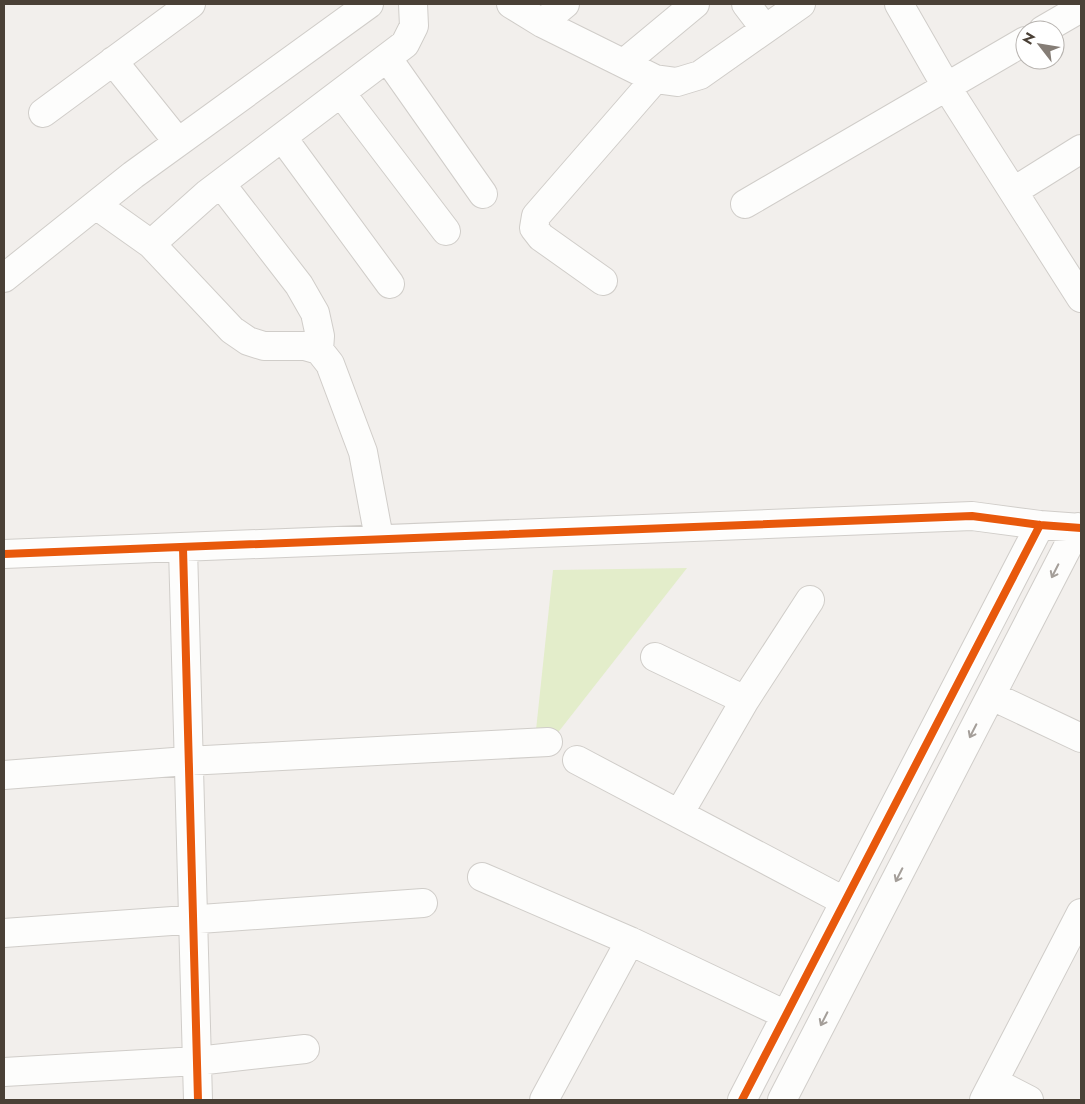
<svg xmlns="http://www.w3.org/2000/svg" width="1085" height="1104" viewBox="0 0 1085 1104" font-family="Jost,sans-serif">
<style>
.green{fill:#e3edca}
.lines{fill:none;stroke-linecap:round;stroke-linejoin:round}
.minor-casing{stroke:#d0cdc9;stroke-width:30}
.minor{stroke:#fdfdfc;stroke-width:28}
.cycleway-casing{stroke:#fff;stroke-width:11}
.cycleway{stroke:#e8590c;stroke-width:8}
.oneway{stroke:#a49e99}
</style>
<rect width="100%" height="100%" fill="#f2efec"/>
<path class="green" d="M687 568 556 735 536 730 553 570Z"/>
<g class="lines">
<defs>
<path id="minor" d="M511 4 542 23 655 79 677 82 700 75 801 4
M746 4 765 29
M899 4 946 86 1081 298
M542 23 565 4
M1043 30 1081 8
M388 59 483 194
M113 61 178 142
M624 63 695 4
M341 93 446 231
M43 113 191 4
M282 137 390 284
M221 184 299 285 315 313 320 336 319 350
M1014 191 1081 149
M745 204 1025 41
M96 205 151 244 232 330 248 341 264 346H305L319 350 330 364 363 452 379 538
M151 244 207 194 405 44 414 26 413 4
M4 278 133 175 369 4
M603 281 541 237 534 228 536 216 655 79
M183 548 198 1100
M4 554 972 516 1040 525 1081 528
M655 657 745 700
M992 696 1081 738
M577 760 844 901
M4 775 187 761 548 742
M679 814 745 700 810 600
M482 877 630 941 786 1015
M4 933 423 903
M4 1072 197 1061 305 1049
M994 1082 1029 1100
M544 1100 630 941
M742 1100 1040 525
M782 1100 1078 527
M984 1100 1081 913"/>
</defs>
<use href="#minor" class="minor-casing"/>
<use href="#minor" class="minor"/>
<defs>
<path id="cycleway" d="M183 548 198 1100
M4 554 972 516 1040 525 1081 528
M742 1100 1040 525"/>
</defs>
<use href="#cycleway" class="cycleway-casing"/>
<use href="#cycleway" class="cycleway"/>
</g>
<defs><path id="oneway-shaft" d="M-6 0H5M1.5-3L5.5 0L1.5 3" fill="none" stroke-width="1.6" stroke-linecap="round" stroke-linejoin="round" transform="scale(1.25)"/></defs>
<g class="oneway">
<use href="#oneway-shaft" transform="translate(1055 571) rotate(117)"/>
<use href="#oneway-shaft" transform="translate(973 731) rotate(117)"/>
<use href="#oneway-shaft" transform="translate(899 875) rotate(117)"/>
<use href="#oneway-shaft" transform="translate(824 1019) rotate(117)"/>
</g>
<rect width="1085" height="1104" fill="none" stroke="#4a4036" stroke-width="10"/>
<g transform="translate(1040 45) rotate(301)"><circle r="24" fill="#ffffff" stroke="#b7b3af"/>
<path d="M0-4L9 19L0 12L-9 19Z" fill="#857d76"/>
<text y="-8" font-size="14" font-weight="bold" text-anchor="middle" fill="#4a4036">N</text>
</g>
</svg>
